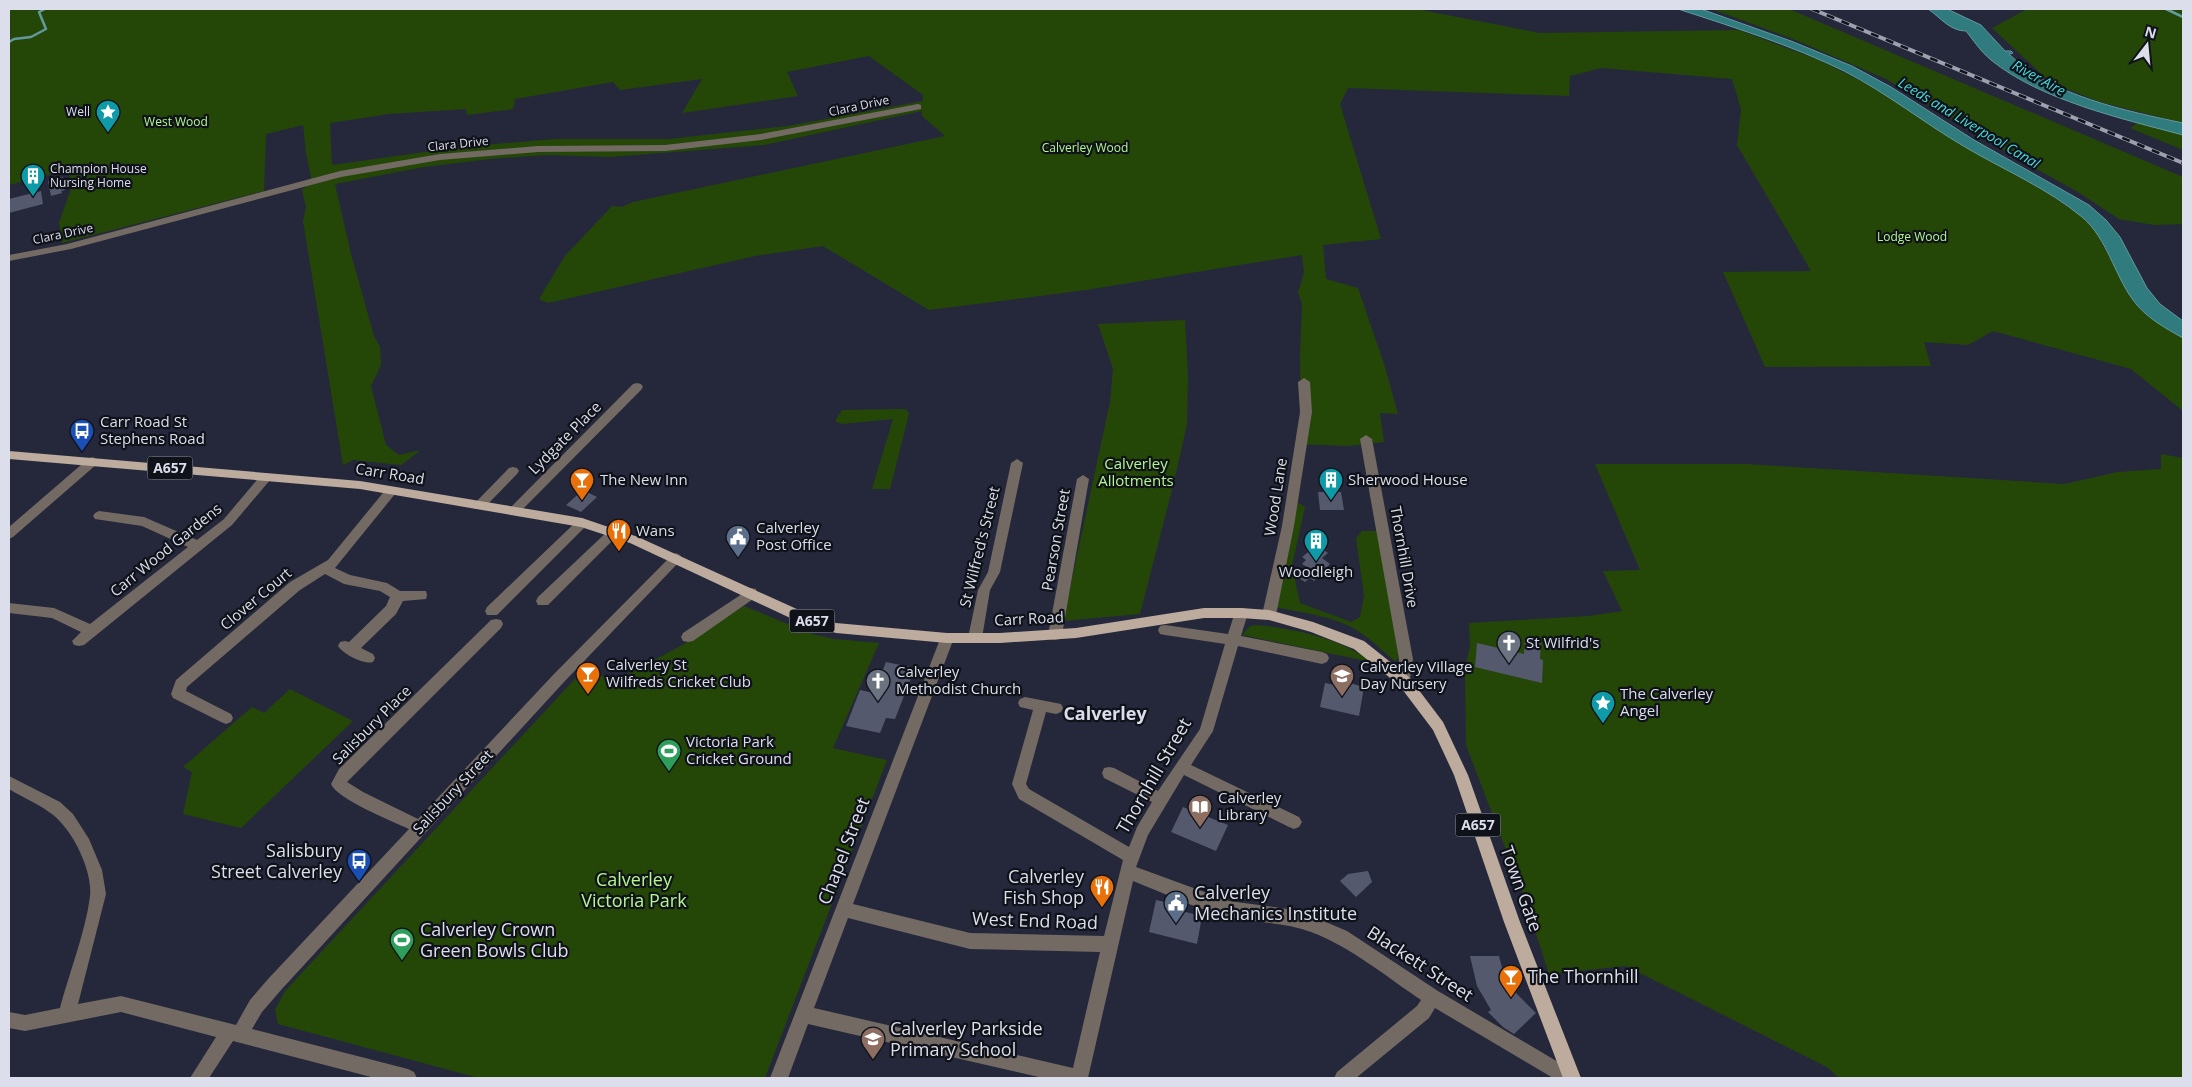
<svg xmlns="http://www.w3.org/2000/svg" width="2192" height="1087" viewBox="0 0 2192 1087" font-family="'Open Sans',sans-serif">
<style>
.green{fill:#244708;fill-rule:evenodd}
.water{fill:#2f7b7d;stroke:#63999e}
.lines{fill:none;stroke-linecap:round;stroke-linejoin:round}
.stream{stroke:#63999e;stroke-width:2.5}
.building{fill:#55596e}
.minor{fill:#736a63;fill-rule:evenodd}
.major{fill:#bdab9d;fill-rule:evenodd}
.rail-casing{stroke:#9da0af;stroke-width:4}
.rail{stroke:#10121a;stroke-width:2.5;stroke-dasharray:8;stroke-linecap:butt}
.labels{text-anchor:middle;stroke-width:4.5;stroke-linejoin:round;paint-order:stroke}
.far-street-label{font-size:12px;fill:#dcdfeb;stroke:#10121a}
.far-poi-label{font-size:12px;fill:#dcdfeb;stroke:#10121a;text-anchor:end}
.far-park-label{font-size:12px;fill:#b3f78d;stroke:#10121a}
.far-water-label{font-size:14px;font-style:italic;fill:#45dbde;stroke:#10121a}
.shield{fill:#10121a;stroke:#9fa2ac;stroke-width:1}
.shield-label{font-size:14px;font-weight:bold;fill:#dcdfeb}
.poi-label{font-size:15px;fill:#dcdfeb;stroke:#10121a;text-anchor:start}
.street-label{font-size:15px;fill:#dcdfeb;stroke:#10121a}
.park-label{font-size:15px;fill:#b3f78d;stroke:#10121a}
.quarter-label{font-size:18px;font-weight:bold;fill:#dcdfeb;stroke:#10121a}
.near-street-label{font-size:18px;fill:#dcdfeb;stroke:#10121a}
.near-poi-label{font-size:18px;fill:#dcdfeb;stroke:#10121a;text-anchor:start}
.near-park-label{font-size:18px;fill:#b3f78d;stroke:#10121a}
</style>
<rect width="100%" height="100%" fill="#25283b"/>
<path class="green" d="M9 9H1416L1540 33 1739 30 1819 60 1875 88 1959 143 2046 192 2080 215 2095 230 2133 301 2146 315 2183 338V411L2131 369 1993 331 1968 345 1924 342 1931 366 1765 367 1723 272 1811 271 1737 145 1741 109 1732 79 1601 68 1570 76 1569 96 1348 88 1340 104 1381 239 1323 245 1326 279 1358 288 1385 367 1398 414 1380 413 1384 442 1349 446 1295 444 1301 411 1300 357 1302 304 1298 293 1304 272 1302 255 1086 290 929 310 823 246 755 256 548 303 539 299 565 256 612 206 622 207 633 202 945 136 922 116V111L764 145 610 157 547 155 490 159 424 167 335 184 351 254 374 336 380 347 381 365 371 386 386 445 399 455 421 450 401 465 353 460 343 465 303 221 306 207 302 190 312 182 306 153 303 125 266 134 264 191 62 243 59 223 72 186 68 170 9 185ZM869 56 923 95V101L788 126 669 139H555L461 147 332 165 330 123 389 114 466 109 467 115 513 109 515 99 613 82 620 90 702 79 682 113 798 96 787 72Z
M1712 9H1789L2183 177V224L2154 225 2119 219 2078 192 1999 148 1886 79 1793 39Z
M2027 9H2183V123L2100 102 2050 82 1992 28Z
M2138 123 2183 135V150L2130 128Z
M1185 320 1188 377 1187 424 1174 482 1140 614 1063 621 1110 402 1113 369 1098 324Z
M906 409 909 414 890 489H872L893 419 841 424 835 421 842 410Z
M2161 454 2183 458V1078H1839L1827 1067 1626 966 1549 974 1524 897 1466 745 1465 669 1470 646 1469 623 1589 616 1622 611 1603 571 1640 570 1595 464H1746L2064 484 2118 472 2161 469Z
M1298 503 1305 507 1292 566 1300 603 1351 622 1360 617 1364 596 1356 538 1362 531H1377L1399 658 1395 661C1380 649 1366 634 1349 626 1326 615 1299 612 1274 607L1295 504Z
M744 606 812 634 834 639 879 643 833 748 887 760 765 1078H479L278 1024 275 1010 285 991 585 668 616 683 630 673 686 643Z
M1257 625C1291 628 1344 639 1371 662L1242 635 1250 626Z
M290 689 353 721 241 828 183 814 192 772 183 767 252 707 264 713Z"/>
<path class="water" d="M1678 9H1701L1791 41 1852 66 1891 87 1974 140 2089 205 2106 220 2120 237 2147 288 2160 304 2183 321V338C2165 328 2145 317 2133 300 2114 274 2107 238 2082 217 2047 188 2004 170 1965 147 1924 123 1887 93 1844 71 1791 45 1733 27 1678 9Z
M1928 9H1947L1981 25 2005 51H2011L2013 53 2009 54C2051 96 2127 111 2183 123V135C2123 119 2040 100 1991 60 1981 52 1974 41 1966 31 1950 31 1941 18 1928 9Z"/>
<g class="lines">
<path class="stream" d="M2166 9 2183 17
M9 42 14 39 31 37 46 29 39 12 45 9"/>
</g>
<path class="building" d="M63 177 65 190 61 191 62 193 51 196 48 181Z
M41 191 43 204 9 213V199Z
M583 490 597 497 581 512 566 505Z
M1318 492H1341L1344 510H1320Z
M1317 545 1328 553 1322 558 1330 564 1314 581 1310 578 1305 582 1296 576 1307 567 1302 564 1306 560 1302 557Z
M1525 638 1541 641 1540 659 1543 660 1542 683 1475 667 1477 643 1524 654Z
M886 662 915 668 895 719 886 718 880 733 846 726 860 690 874 693Z
M1346 682 1364 687 1359 716 1320 707 1325 683 1345 687Z
M1183 807 1228 825 1216 851 1171 832Z
M1368 871 1372 882 1356 897 1340 881 1348 874Z
M1156 900 1174 904 1173 909 1202 916 1197 944 1149 932Z
M1470 956H1499L1506 983 1536 1013 1514 1034 1503 1027 1488 1012 1491 1010 1477 986Z"/>
<g class="lines">
<path class="minor" d="M918 104 921 105V109L761 140 665 151 538 152 440 160 341 177 71 249 9 261V255L67 244 340 171 440 154 538 146 665 145 761 134Z
M1304 378 1310 382 1312 412 1294 526 1276 615 1274 619H1264L1262 615 1282 526 1300 412 1298 382Z
M637 383 641 384 643 387 641 390 518 514H510L508 511 510 508 633 384Z
M1366 435 1372 439 1413 659 1409 685 1404 687 1399 685 1397 681 1399 659 1360 439Z
M93 457 99 461 97 464 13 537 9 539V527L89 458Z
M1017 459 1023 463 1000 572 990 590 982 638 980 642 975 643 970 642 968 638 978 590 988 572 1011 463Z
M513 467 517 468 519 471 517 474 483 509H475L473 506 475 503 509 468Z
M266 473 270 474 272 477 270 480 232 525 84 645 79 646 74 645 72 641 81 632 52 618 9 613V603L54 608 90 624 188 547 142 526 95 519 93 516 95 513 99 511 144 517 197 540 224 519 262 474Z
M1083 475 1089 479 1062 635 1060 639 1055 640 1050 639 1048 635 1077 479Z
M391 487 395 488 397 491 395 494 335 568 350 575 387 583 400 591H426L427 595 426 599 403 601 396 614 361 648 373 654 375 658 373 662C364 665 343 654 338 646L340 642 345 641 349 642 386 606 390 597 380 591 344 584 325 574 300 590 187 687 186 691 231 714 233 718 231 722 226 724 221 722 173 698 171 694 176 680 290 582 328 560 387 488Z
M582 518 586 520 588 523 586 526 497 615H487L485 611 487 607 578 520Z
M614 527 618 529 620 532 618 535 548 605H538L536 601 538 597 610 529Z
M676 553 680 555 682 558 680 561 564 682 281 990 262 1012 252 1029 408 1069 414 1072 417 1078H375L233 1041 209 1078H190L216 1037 121 1012 25 1031 9 1028V1012L25 1015 60 1008C69 974 86 930 90 896 93 870 71 826 49 812 37 803 22 797 9 789V776L60 802 73 814 89 839 102 870 106 894 78 1004 121 996 236 1025 250 1000 269 978 409 829C392 821 337 799 331 784L339 769 491 620 496 619 501 620 503 624 501 628 347 782 363 792 418 819 554 674 672 555Z
M751 588 756 589 757 593 756 597 693 641 688 642 683 641 681 637 683 633Z
M1241 608 1246 609 1248 613 1241 636 1322 652 1327 654 1329 658 1327 662 1322 664 1238 646 1213 731 1191 765 1299 817 1302 822 1299 827 1294 829 1289 827 1184 775 1148 835 1136 867 1229 901 1288 909 1314 917 1347 931 1438 991 1575 1072 1578 1078H1553L1435 1008 1429 1018 1356 1078H1334L1337 1072 1417 1006 1421 1000C1387 977 1349 946 1311 932 1284 922 1256 923 1229 917 1196 909 1164 893 1133 881L1088 1078H1043L808 1024 788 1078H770L942 634 947 633 952 634 954 638 853 904 970 933 1104 936 1123 860 1019 799 1012 784 1033 710 1020 707 1018 703 1020 699 1025 697 1061 704 1063 708 1061 712 1056 714 1046 712 1026 784 1029 789 1129 847 1137 827 1152 802 1104 778 1102 773 1104 768 1109 767 1114 768 1158 791 1200 729 1225 644 1165 635 1160 634 1158 630 1160 626 1165 625 1228 634 1236 609ZM848 918 970 949 1100 952 1073 1068 814 1008Z"/>
<path class="major" d="M9 451 360 481 582 518 638 537 810 615 836 623 947 633H1000L1076 628 1204 608H1241L1269 610 1313 622 1364 641 1409 677 1443 722 1468 775 1520 922 1581 1078H1563L1504 922 1454 775 1433 730 1399 685 1354 649 1311 632 1269 620 1241 618H1204L1076 638 1000 643H947L836 633 801 623 630 543 581 527 360 489 9 459Z"/>
<defs>
<path id="rail" d="M1812 9 2183 163"/>
</defs>
<use href="#rail" class="rail-casing"/>
<use href="#rail" class="rail"/>
</g>
<defs>
<symbol id="sight-pin" viewBox="-11 -11 22 30"><path d="M0 17L-7.5 6A9.5 9.5 0 1 1 7.5 6Z" fill="#0f9aa8" stroke="#10121a"/><path d="M0-6L1.8-2.2L6-1.7L2.9 1.2L3.7 5.4L0 3.3L-3.7 5.4L-2.9 1.2L-6-1.7L-1.8-2.2Z" fill="#fff"/></symbol>
<symbol id="building-pin" viewBox="-11 -11 22 30"><path d="M0 17L-7.5 6A9.5 9.5 0 1 1 7.5 6Z" fill="#0f9aa8" stroke="#10121a"/><path d="M-4-6H4V6H1V3H-1V6H-4ZM-2.5-4.3h1.7v1.8h-1.7ZM.8-4.3h1.7v1.8H.8ZM-2.5-1h1.7V.8h-1.7ZM.8-1h1.7V.8H.8Z" fill="#fff"/></symbol>
<symbol id="bus-pin" viewBox="-11 -11 22 30"><path d="M0 17L-7.5 6A9.5 9.5 0 1 1 7.5 6Z" fill="#1a4fb4" stroke="#10121a"/><path d="M-5-6H5V4H4V6H2V4H-2V6H-4V4H-5ZM-3.5-4V0h7V-4ZM-3.5 1.2v1.5H-2V1.2ZM2 1.2v1.5H3.5V1.2Z" fill="#fff"/></symbol>
<symbol id="bar-pin" viewBox="-11 -11 22 30"><path d="M0 17L-7.5 6A9.5 9.5 0 1 1 7.5 6Z" fill="#e8710a" stroke="#10121a"/><path d="M-6-5H6L.8 .8V4.5H3.5V6h-7V4.5H-.8V.8Z" fill="#fff"/></symbol>
<symbol id="restaurant-pin" viewBox="-11 -11 22 30"><path d="M0 17L-7.5 6A9.5 9.5 0 1 1 7.5 6Z" fill="#e8710a" stroke="#10121a"/><path d="M-5-6h1v4h1v-4h1v4h1v-4h1v5L-1.5 .5V6h-2V.5L-5-1ZM5-6V6H3V1.5H1.5Q1.5-4 5-6Z" fill="#fff"/></symbol>
<symbol id="civic-pin" viewBox="-11 -11 22 30"><path d="M0 17L-7.5 6A9.5 9.5 0 1 1 7.5 6Z" fill="#5c6f8a" stroke="#10121a"/><path d="M-.6-6.5H3V-4.5H.6V-3L4-1V1h2V6H-6V1h2V-1L-.6-3ZM-1.2 2.5V6h2.4V2.5Z" fill="#fff"/></symbol>
<symbol id="church-pin" viewBox="-11 -11 22 30"><path d="M0 17L-7.5 6A9.5 9.5 0 1 1 7.5 6Z" fill="#6b7280" stroke="#10121a"/><path d="M-1.2-6h2.4v3.5h3.3v2.4h-3.3V6h-2.4V-.1h-3.3v-2.4h3.3Z" fill="#fff"/></symbol>
<symbol id="school-pin" viewBox="-11 -11 22 30"><path d="M0 17L-7.5 6A9.5 9.5 0 1 1 7.5 6Z" fill="#8d6e63" stroke="#10121a"/><path d="M0-5L7-2L0 1L-7-2ZM-4 1L0 2.5L4 1V4Q0 6-4 4Z" fill="#fff"/></symbol>
<symbol id="stadium-pin" viewBox="-11 -11 22 30"><path d="M0 17L-7.5 6A9.5 9.5 0 1 1 7.5 6Z" fill="#2e9e5b" stroke="#10121a"/><path d="M0-5a6.5 5 0 1 0 0 10a6.5 5 0 1 0 0-10ZM-3.5-1.8h7v3.6h-7Z" fill="#fff"/></symbol>
<symbol id="library-pin" viewBox="-11 -11 22 30"><path d="M0 17L-7.5 6A9.5 9.5 0 1 1 7.5 6Z" fill="#8d6e63" stroke="#10121a"/><path d="M-6-4Q-3-5.5-.7-3.5V5Q-3 3-6 4ZM6-4Q3-5.5 .7-3.5V5Q3 3 6 4Z" fill="#fff"/></symbol>
</defs>
<g fill-rule="evenodd">
<use href="#sight-pin" x="94" y="98" width="28" height="38"/>
<use href="#building-pin" x="19" y="162" width="28" height="38"/>
<use href="#bus-pin" x="68" y="417" width="28" height="38"/>
<use href="#bar-pin" x="568" y="466" width="28" height="38"/>
<use href="#building-pin" x="1317" y="466" width="28" height="38"/>
<use href="#restaurant-pin" x="605" y="517" width="28" height="38"/>
<use href="#civic-pin" x="724" y="523" width="28" height="38"/>
<use href="#building-pin" x="1302" y="527" width="28" height="38"/>
<use href="#church-pin" x="1495" y="629" width="28" height="38"/>
<use href="#bar-pin" x="574" y="660" width="28" height="38"/>
<use href="#school-pin" x="1328" y="662" width="28" height="38"/>
<use href="#church-pin" x="864" y="667" width="28" height="38"/>
<use href="#sight-pin" x="1589" y="689" width="28" height="38"/>
<use href="#stadium-pin" x="655" y="737" width="28" height="38"/>
<use href="#library-pin" x="1186" y="793" width="28" height="38"/>
<use href="#bus-pin" x="345" y="847" width="28" height="38"/>
<use href="#restaurant-pin" x="1088" y="873" width="28" height="38"/>
<use href="#civic-pin" x="1162" y="889" width="28" height="38"/>
<use href="#stadium-pin" x="388" y="926" width="28" height="38"/>
<use href="#bar-pin" x="1497" y="963" width="28" height="38"/>
<use href="#school-pin" x="859" y="1025" width="28" height="38"/>
</g>
<g class="labels">
<g class="far-street-label">
<text transform="translate(859 106) rotate(-12)" y="4">Clara Drive</text>
<text transform="translate(458 144) rotate(-6)" y="4">Clara Drive</text>
<text transform="translate(63 234) rotate(-12)" y="4">Clara Drive</text>
</g>
<g class="far-poi-label">
<text x="90" y="116">Well</text>
<text x="50" y="173" text-anchor="start">Champion House<tspan x="50" dy="14">Nursing Home</tspan></text>
</g>
<g class="far-park-label">
<text x="176" y="126">West Wood</text>
<text x="1085" y="152">Calverley Wood</text>
<text x="1912" y="241">Lodge Wood</text>
</g>
<g class="far-water-label">
<text transform="translate(2039 78) rotate(29)" y="5">River Aire</text>
<text transform="translate(1969 123) rotate(31)" y="5">Leeds and Liverpool Canal</text>
</g>
<g class="shield">
<rect x="147.5" y="456.5" width="45" height="23" rx="4"/>
<rect x="789.5" y="609.5" width="45" height="23" rx="4"/>
<rect x="1455.5" y="813.5" width="45" height="23" rx="4"/>
</g>
<g class="shield-label">
<text x="170" y="473">A657</text>
<text x="812" y="626">A657</text>
<text x="1478" y="830">A657</text>
</g>
<g class="poi-label">
<text x="100" y="427">Carr Road St<tspan x="100" dy="17">Stephens Road</tspan></text>
<text x="600" y="485">The New Inn</text>
<text x="1348" y="485">Sherwood House</text>
<text x="756" y="533">Calverley<tspan x="756" dy="17">Post Office</tspan></text>
<text x="636" y="536">Wans</text>
<text x="1316" y="577" text-anchor="middle">Woodleigh</text>
<text x="1526" y="648">St Wilfrid's</text>
<text x="606" y="670">Calverley St<tspan x="606" dy="17">Wilfreds Cricket Club</tspan></text>
<text x="1360" y="672">Calverley Village<tspan x="1360" dy="17">Day Nursery</tspan></text>
<text x="896" y="677">Calverley<tspan x="896" dy="17">Methodist Church</tspan></text>
<text x="1620" y="699">The Calverley<tspan x="1620" dy="17">Angel</tspan></text>
<text x="686" y="747">Victoria Park<tspan x="686" dy="17">Cricket Ground</tspan></text>
<text x="1218" y="803">Calverley<tspan x="1218" dy="17">Library</tspan></text>
</g>
<g class="street-label">
<text transform="translate(565 438) rotate(-45)" y="5">Lydgate Place</text>
<text transform="translate(390 474) rotate(9)" y="5">Carr Road</text>
<text transform="translate(1276 497) rotate(-81)" y="5">Wood Lane</text>
<text transform="translate(1056 540) rotate(-80)" y="5">Pearson Street</text>
<text transform="translate(980 547) rotate(-76)" y="5">St Wilfred's Street</text>
<text transform="translate(166 550) rotate(-39)" y="5">Carr Wood Gardens</text>
<text transform="translate(1404 557) rotate(80)" y="5">Thornhill Drive</text>
<text transform="translate(256 599) rotate(-40)" y="5">Clover Court</text>
<text transform="translate(1029 619) rotate(-3)" y="5">Carr Road</text>
<text transform="translate(372 725) rotate(-45)" y="5">Salisbury Place</text>
<text transform="translate(453 792) rotate(-47)" y="5">Salisbury Street</text>
</g>
<g class="park-label">
<text x="1136" y="469">Calverley<tspan x="1136" dy="17">Allotments</tspan></text>
</g>
<g class="quarter-label">
<text x="1105" y="720">Calverley</text>
</g>
<g class="near-street-label">
<text transform="translate(1154 776) rotate(-60)" y="6">Thornhill Street</text>
<text transform="translate(844 851) rotate(-69)" y="6">Chapel Street</text>
<text transform="translate(1521 889) rotate(70)" y="6">Town Gate</text>
<text transform="translate(1035 921) rotate(2)" y="6">West End Road</text>
<text transform="translate(1420 964) rotate(33)" y="6">Blackett Street</text>
</g>
<g class="near-poi-label">
<text x="342" y="857" text-anchor="end">Salisbury<tspan x="342" dy="21">Street Calverley</tspan></text>
<text x="1084" y="883" text-anchor="end">Calverley<tspan x="1084" dy="21">Fish Shop</tspan></text>
<text x="1194" y="899">Calverley<tspan x="1194" dy="21">Mechanics Institute</tspan></text>
<text x="420" y="936">Calverley Crown<tspan x="420" dy="21">Green Bowls Club</tspan></text>
<text x="1528" y="983">The Thornhill</text>
<text x="890" y="1035">Calverley Parkside<tspan x="890" dy="21">Primary School</tspan></text>
</g>
<g class="near-park-label">
<text x="634" y="886">Calverley<tspan x="634" dy="21">Victoria Park</tspan></text>
</g>
</g>
<rect width="2192" height="1087" fill="none" stroke="#dcdfeb" stroke-width="20"/>
<g transform="translate(2147 45) rotate(16)" stroke="#10121a" stroke-width="4" paint-order="stroke">
<path d="M0-4L9 19L0 12L-9 19Z" fill="#dcdfeb"/>
<text y="-8" font-size="14" font-weight="bold" text-anchor="middle" fill="#dcdfeb">N</text>
</g>
</svg>
